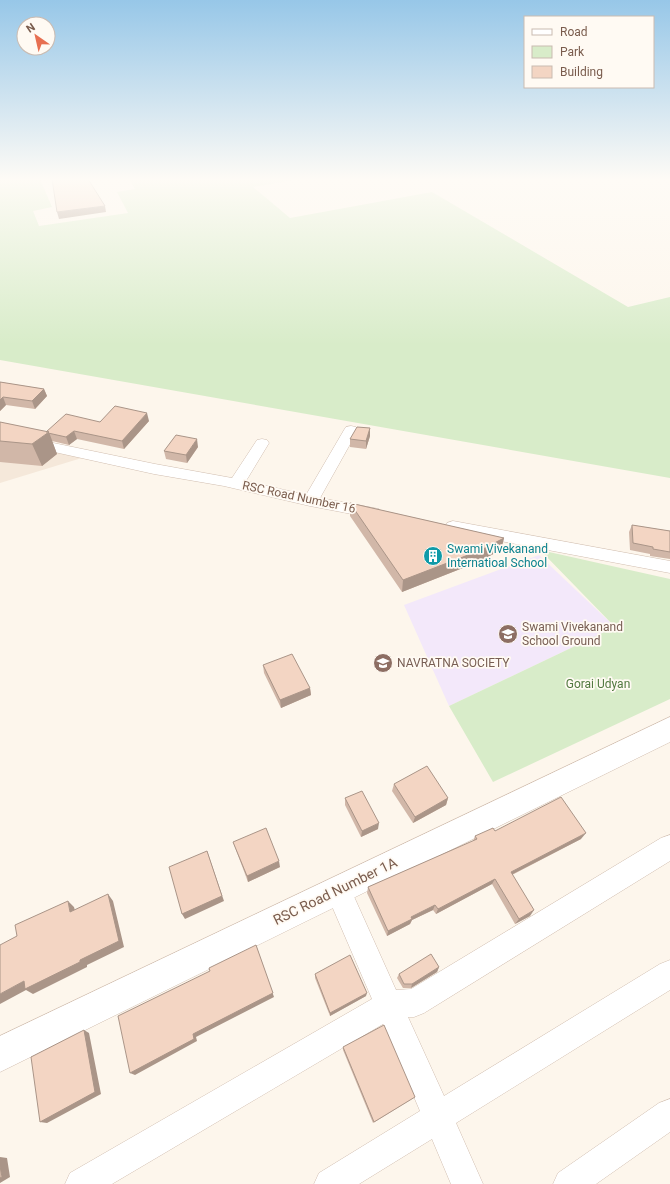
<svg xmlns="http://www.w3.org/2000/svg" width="670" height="1184" viewBox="0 0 670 1184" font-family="Roboto,sans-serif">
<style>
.residential{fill:#f5e8da}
.education{fill:#f3e8fa}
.green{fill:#d8ecc9}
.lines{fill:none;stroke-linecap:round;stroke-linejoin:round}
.minor-casing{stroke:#d1beb0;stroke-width:1}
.tertiary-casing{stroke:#d1beb0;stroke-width:1}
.minor{fill:#fff;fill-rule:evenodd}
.tertiary{fill:#fff;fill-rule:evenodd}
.wall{fill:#d1b7a8}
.shaded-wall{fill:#aa9588}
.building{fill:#f3d5c3;stroke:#aa9588}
.labels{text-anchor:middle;stroke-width:3.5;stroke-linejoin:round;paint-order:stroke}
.street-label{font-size:12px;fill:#7a5c4d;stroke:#fffaf3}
.culture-label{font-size:12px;fill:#0d838f;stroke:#fffaf3;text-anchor:start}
.education-label{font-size:12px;fill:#785e54;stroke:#fffaf3;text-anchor:start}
.park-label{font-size:12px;fill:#537a41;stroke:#fffaf3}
.near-street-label{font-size:14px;fill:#7a5c4d;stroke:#fffaf3}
</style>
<rect width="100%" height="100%" fill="#fdf6ec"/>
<path class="residential" d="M0 439 85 457 0 483Z"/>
<path class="education" d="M539 555 615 627 449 706 404 605Z"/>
<path class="green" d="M0 179H40L52 207 33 211 39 226 128 213 117 192 135 189 129 179H300L253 187 290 218 432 192 628 307 670 297V478L0 360Z
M540 550 670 579V699L493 782 449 706 615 627Z"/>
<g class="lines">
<defs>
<path id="minor" d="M351 426 356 427 358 430 320 498 379 509 381 513 379 517 373 518 310 506 224 486 154 474 0 440V432L155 464 232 478 257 440 262 439 267 440 269 443 246 481 306 495 344 430 346 427Z
M453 521 670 561V573L447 531 445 527 447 523Z
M670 835V861L424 1013 414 1017H408L444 1096 660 964 670 960V990L456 1123 483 1184H451L432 1139 359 1184H314L319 1173 420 1111 383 1024 112 1184H65L70 1173 372 999 325 890 329 881 338 877 347 881 396 990 411 989 661 838Z
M670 1099V1132L596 1184H553L558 1173 659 1103Z"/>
<path id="tertiary" d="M670 717V742L0 1072V1036Z"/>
</defs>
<use href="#minor" class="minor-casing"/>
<use href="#tertiary" class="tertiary-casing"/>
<use href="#minor" class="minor"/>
<use href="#tertiary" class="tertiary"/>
</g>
<path class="wall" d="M0 382 44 389 47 396 35 409 6 405 0 411Z
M149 421 124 449 77 439 69 445 52 441 57 454 42 466 0 462V422L46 432 100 422Z
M370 428V436L366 449 350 447V439Z
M198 447 187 463 166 459 164 451Z
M350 503 504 538 501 550 478 562 402 592 350 516Z
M632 525 670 531V559L650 556V554L630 550 629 532Z
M263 665 310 688 311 695 281 708 264 673Z
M394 784 448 798 446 805 413 823 392 791Z
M345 798 378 829 361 837 345 805Z
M495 831 581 839 512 875 530 916 515 924 492 884 436 914 433 910 412 920 410 924 387 936 367 893 368 887 473 841 475 836Z
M233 842 280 867 248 882Z
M439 967 437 972 411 988H403L397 978 399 974Z
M315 974 366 996 330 1016 315 978Z
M343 1047 415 1097 373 1123 343 1050Z"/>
<path class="shaded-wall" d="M105 206 106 212 59 219 57 212Z
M44 389 47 396 35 409 32 401Z
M3 397 6 405 0 411V400Z
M147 413 149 421 124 449 122 441Z
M370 428V436L366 449V441Z
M74 431 77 439 69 445 66 437Z
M49 432 57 454 42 466 32 444Z
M197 439 198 447 187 463 186 455Z
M504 538 501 550 478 562 402 592 403 580Z
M310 688 311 695 281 708 280 700Z
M448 798 446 805 413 823 415 817Z
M379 823 378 829 361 837 362 831Z
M586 833 581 839 507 877 511 872Z
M207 851 224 901 185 919 182 914Z
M279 861 280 867 248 882 247 876Z
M495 879 492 884 436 914 438 909Z
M108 894 113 901 124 947 87 965V967L33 994 26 990 0 1004V994L24 981 80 960Z
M68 901 74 907 77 918 70 912Z
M435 905 433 910 412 920 410 924 387 936 388 931 411 917Z
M534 910 530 916 515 924 519 919Z
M256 945 274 997 196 1037 197 1041 135 1075 130 1073 193 1034Z
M439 967 437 972 411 988 412 984Z
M367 993 366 996 330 1016V1013Z
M84 1030 89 1033 101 1094 47 1123 40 1122Z
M0 1157 7 1158 10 1177 0 1183Z"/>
<path class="building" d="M52 179H88L105 206 57 212Z
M0 382 44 389 32 401 3 397 0 400Z
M115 406 147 413 122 441 74 431 66 437 48 433 49 432H46L66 414 100 422Z
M0 422 49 432 32 444 0 441Z
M357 427 370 428 366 441 350 439Z
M176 435 197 439 186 455 164 451Z
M350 503 504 538 481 550 403 580Z
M632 525 670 531V552L653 549V547L633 543Z
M292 654 310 688 280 700 263 665Z
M427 766 448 798 415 817 394 784Z
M362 791 379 823 362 831 345 798Z
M561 797 586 833 511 872 534 910 519 919 495 879 438 909 435 905 411 917 412 919 388 931 368 887 477 839 475 836 493 828 495 831Z
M266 828 279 861 247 876 233 842Z
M207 851 222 896 182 914 169 867Z
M108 894 119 941 80 960V962L25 989 24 981 0 994V945L17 936 15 925 68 901 70 912Z
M256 945 273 993 193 1034 194 1039 130 1073 118 1016 210 971 209 968Z
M431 954 439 967 412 984H404L399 974Z
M350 955 367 993 330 1013 315 974Z
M384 1025 415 1097 374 1122 343 1047Z
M84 1030 95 1092 40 1122 31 1057Z
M0 1166 2 1177 0 1178Z"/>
<linearGradient id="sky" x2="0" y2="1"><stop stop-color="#97c7e8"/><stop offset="0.52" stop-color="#fefbf6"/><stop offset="1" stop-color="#fefbf6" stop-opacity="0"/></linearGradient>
<rect width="670" height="345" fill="url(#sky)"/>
<defs>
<symbol id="building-disc" viewBox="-11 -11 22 22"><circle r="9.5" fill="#0f9aa8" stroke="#fffaf3"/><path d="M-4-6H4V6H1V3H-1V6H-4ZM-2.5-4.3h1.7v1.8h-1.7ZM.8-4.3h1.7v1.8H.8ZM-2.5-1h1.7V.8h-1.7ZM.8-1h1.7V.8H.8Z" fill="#fff"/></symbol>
<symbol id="school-disc" viewBox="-11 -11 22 22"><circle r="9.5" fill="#8d6e63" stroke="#fffaf3"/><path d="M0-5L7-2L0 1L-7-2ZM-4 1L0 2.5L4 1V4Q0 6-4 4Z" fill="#fff"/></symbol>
</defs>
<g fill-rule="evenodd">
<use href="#building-disc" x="422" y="545" width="22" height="22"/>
<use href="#school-disc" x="497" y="623" width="22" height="22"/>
<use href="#school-disc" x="372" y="652" width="22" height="22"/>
</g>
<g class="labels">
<g class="street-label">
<text transform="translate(299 497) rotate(12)" y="4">RSC Road Number 16</text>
</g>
<g class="culture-label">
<text x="447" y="553">Swami Vivekanand<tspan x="447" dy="14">Internatioal School</tspan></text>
</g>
<g class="education-label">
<text x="522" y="631">Swami Vivekanand<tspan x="522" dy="14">School Ground</tspan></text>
<text x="397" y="667">NAVRATNA SOCIETY</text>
</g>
<g class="park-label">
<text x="598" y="688">Gorai Udyan</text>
</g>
<g class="near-street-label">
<text transform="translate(335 891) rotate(-26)" y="5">RSC Road Number 1A</text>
</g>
</g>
<rect x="524" y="16" width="130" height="72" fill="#fffaf3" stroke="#cabbb1"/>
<rect x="532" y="29" width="20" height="6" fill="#ffffff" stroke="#cabbb1"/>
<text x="560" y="36" font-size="12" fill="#7a5c4d">Road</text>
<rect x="532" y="46" width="20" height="12" fill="#d8ecc9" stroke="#cabbb1"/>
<text x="560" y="56" font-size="12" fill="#7a5c4d">Park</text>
<rect x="532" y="66" width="20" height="12" fill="#f3d5c3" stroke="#cabbb1"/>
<text x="560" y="76" font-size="12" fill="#7a5c4d">Building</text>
<g transform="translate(36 36) rotate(326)"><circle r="19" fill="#fffaf3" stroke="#cabbb1"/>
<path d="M0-3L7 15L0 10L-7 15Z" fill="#e76f51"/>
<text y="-6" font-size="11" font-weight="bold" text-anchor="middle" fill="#7a5c4d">N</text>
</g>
</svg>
